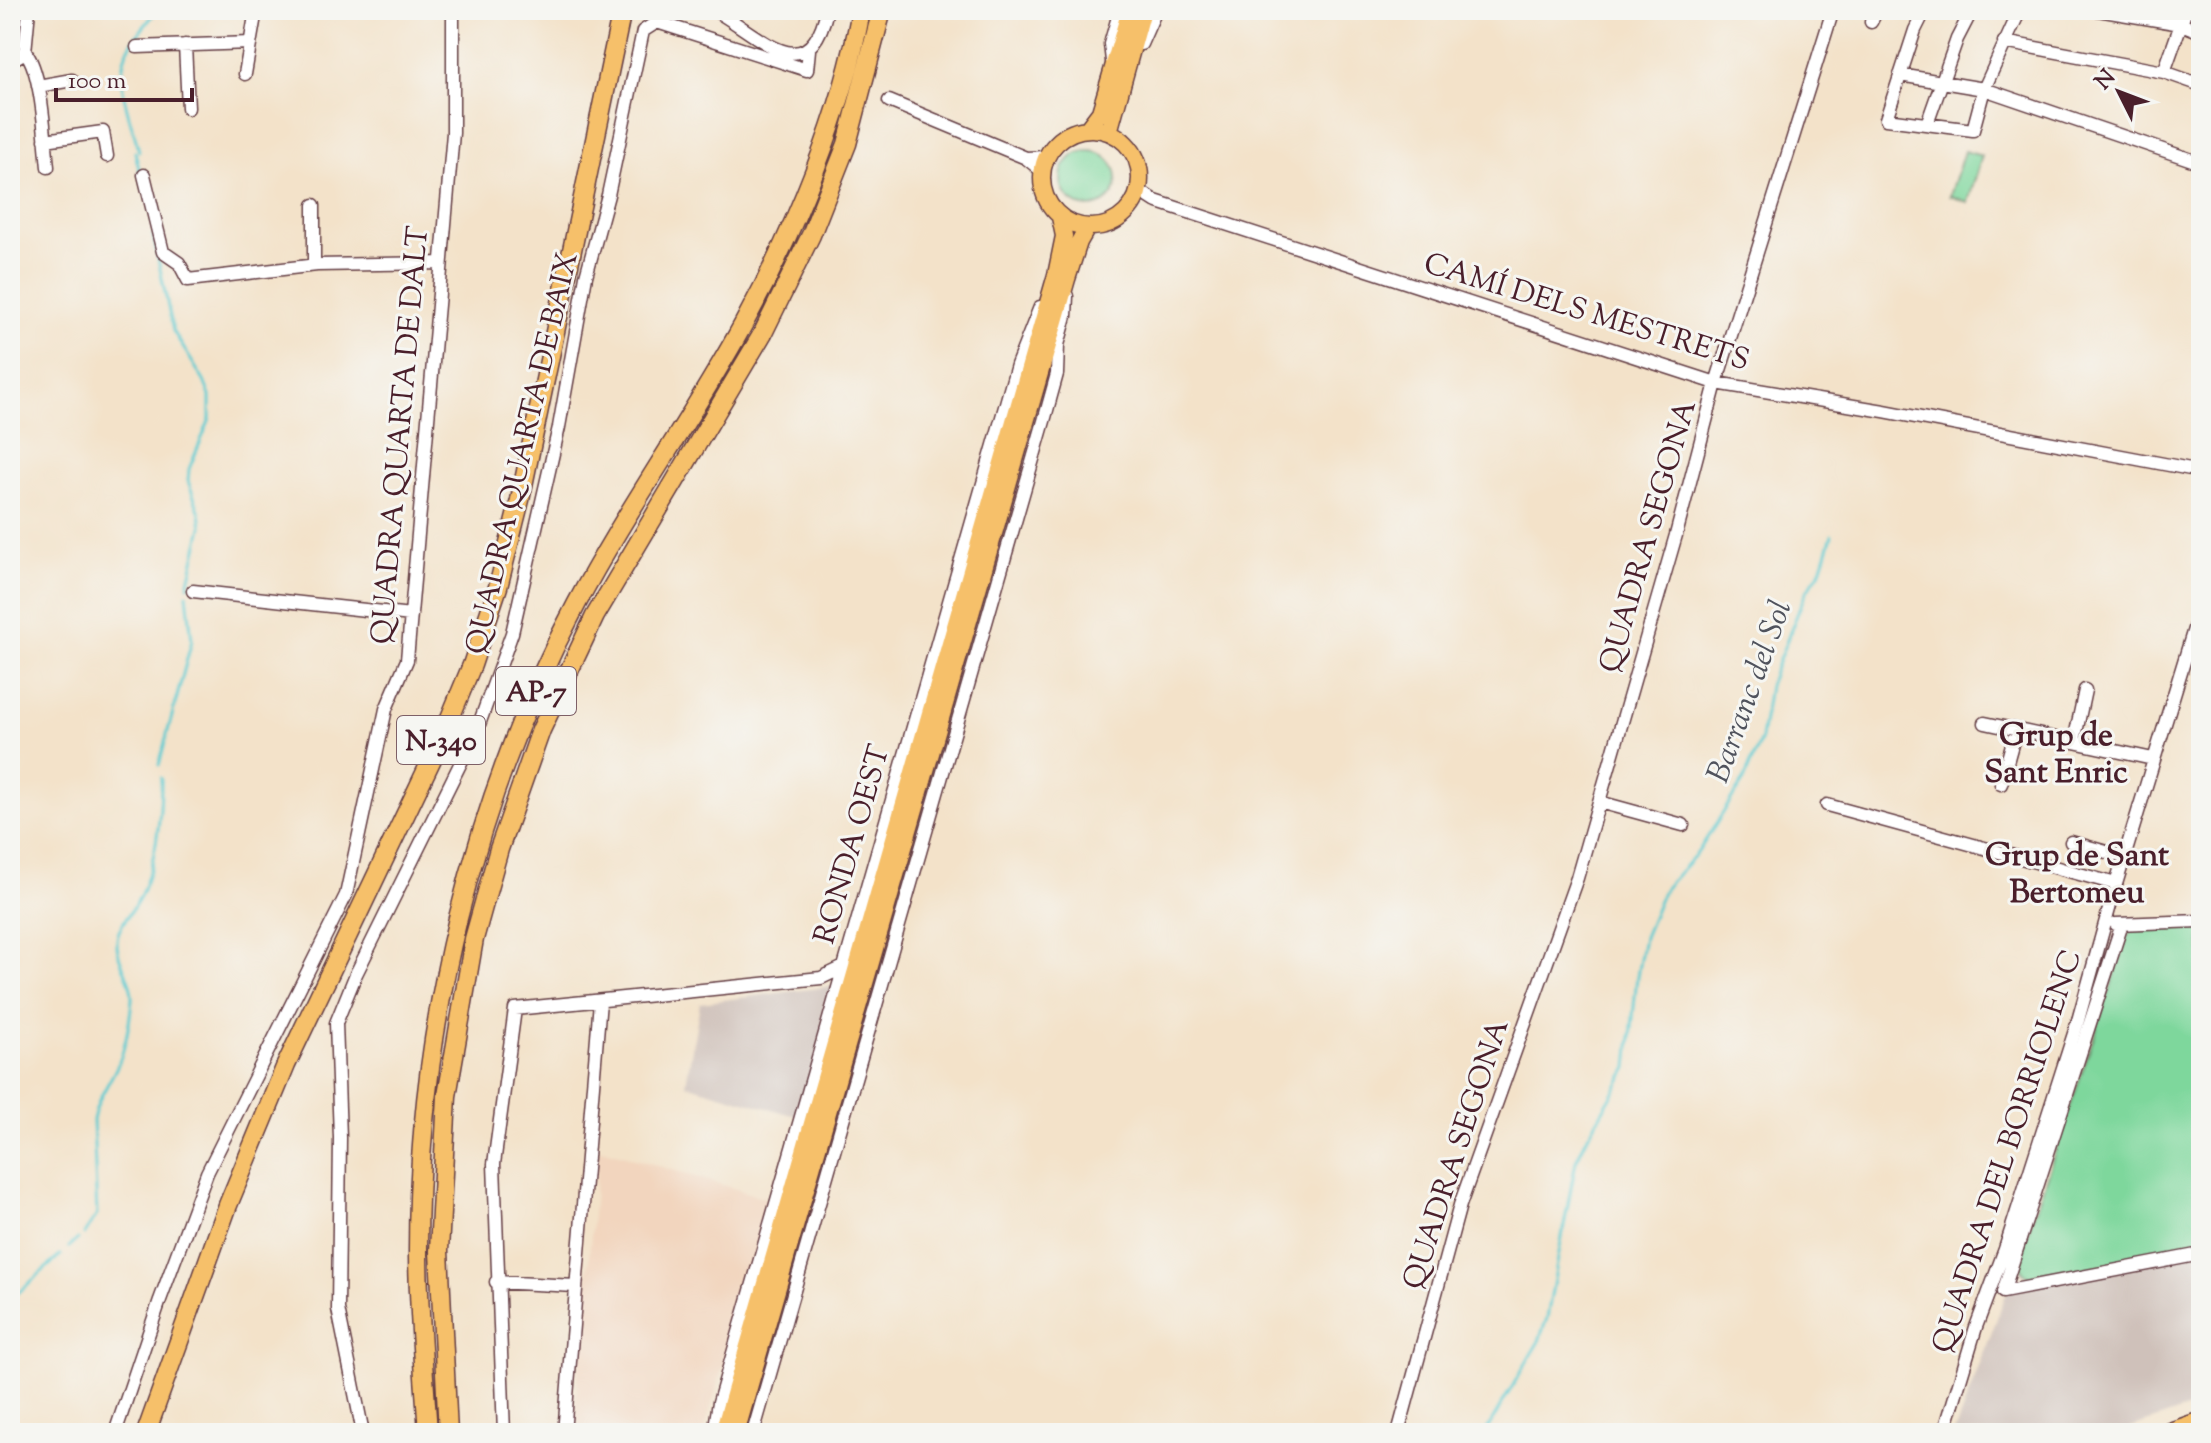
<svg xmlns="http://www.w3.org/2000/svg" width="2211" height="1443" viewBox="0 0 2211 1443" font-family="'Sorts Mill Goudy',serif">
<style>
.built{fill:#f2d5be}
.industrial{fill:#cfc1ba}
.green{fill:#7ed79c;stroke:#647b64;stroke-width:2}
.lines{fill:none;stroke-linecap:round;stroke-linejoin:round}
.stream{stroke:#5dcbd1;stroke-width:3}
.minor-casing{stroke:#633c43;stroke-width:15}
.major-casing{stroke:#633c43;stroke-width:19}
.highway-casing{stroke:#633c43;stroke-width:21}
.minor{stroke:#fff;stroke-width:12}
.major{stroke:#f6c06b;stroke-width:16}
.highway{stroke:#f6c06b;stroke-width:18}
.labels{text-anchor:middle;stroke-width:6;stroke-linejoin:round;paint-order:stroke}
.shield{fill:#f6f6f2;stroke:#7e6067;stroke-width:2}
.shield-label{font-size:28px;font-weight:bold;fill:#4a1f2b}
.street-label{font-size:30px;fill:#4a1f2b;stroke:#f6f6f2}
.water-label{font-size:32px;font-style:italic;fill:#50535d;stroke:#f6f6f2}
.neighbourhood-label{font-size:32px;font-weight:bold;fill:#4a1f2b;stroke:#f6f6f2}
</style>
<rect width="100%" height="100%" fill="#f6f6f2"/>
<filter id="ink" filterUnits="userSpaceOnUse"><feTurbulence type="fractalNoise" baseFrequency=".0125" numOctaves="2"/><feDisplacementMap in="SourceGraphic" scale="16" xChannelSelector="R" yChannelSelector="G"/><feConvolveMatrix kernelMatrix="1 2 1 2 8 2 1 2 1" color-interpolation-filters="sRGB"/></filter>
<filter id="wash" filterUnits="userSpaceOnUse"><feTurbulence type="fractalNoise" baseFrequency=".006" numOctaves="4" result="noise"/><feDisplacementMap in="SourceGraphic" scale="32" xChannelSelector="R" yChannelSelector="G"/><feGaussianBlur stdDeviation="1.8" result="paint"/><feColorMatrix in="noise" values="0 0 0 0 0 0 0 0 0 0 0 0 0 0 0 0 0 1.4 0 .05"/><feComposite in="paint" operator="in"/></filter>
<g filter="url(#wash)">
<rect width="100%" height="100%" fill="#f3e2c9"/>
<path class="built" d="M599 1148 772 1200 703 1433H573Z"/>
<path class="industrial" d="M834 986 806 1119 686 1084 700 1003Z
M2201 1250V1404L2117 1433H1954L2011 1281H2039Z"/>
<path class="green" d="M1061 179a28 28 0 1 1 56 0a28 28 0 1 1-56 0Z
M1964 151 1982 156 1968 202 1950 196Z
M2201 927V1248L2036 1281 2023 1273 2018 1261 2128 936 2133 930Z"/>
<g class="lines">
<path class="stream" d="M139 151C131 119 111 76 130 46 137 33 149 23 156 10
M135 152 140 173
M153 235 173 331 204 381 210 396V419L189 469 188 481 200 513 202 527 188 586
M159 765 192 640 187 594
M84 1234 97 1215 93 1120C97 1098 109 1084 118 1064 126 1045 130 1020 132 999 133 976 112 958 118 934 123 919 136 907 142 892 157 857 161 815 161 778
M69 1247 78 1239
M10 1300 61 1255
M1485 1433 1539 1341 1547 1318 1576 1161 1588 1136 1628 1068 1637 976 1644 937 1664 889 1698 852 1744 780 1761 739 1769 685 1806 592 1821 570 1832 535"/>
</g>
</g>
<g filter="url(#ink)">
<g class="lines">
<defs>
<path id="minor" d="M29 10 25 52C42 70 45 140 48 167
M714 10C759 34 808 93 827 10
M1925 10 1915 30 1886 119 1973 130 1984 89 2020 10
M2098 10 2181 24 2201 32
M1871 22 1877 10
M2004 42 2164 72 2201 85
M1141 44 1156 10
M185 45 188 108
M137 47 250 43
M10 61 25 52
M1112 61 1110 44 1120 10
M2164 72 2186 10
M245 74 256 10
M1900 75 1984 89 2201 163
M38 86 72 80
M889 101 1026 158 1042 171
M1927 124 1957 39 1972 10
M45 140 103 132 107 156
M1026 158 1046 157
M144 175 163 252 179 263 188 280 317 265 440 263
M1138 190 1155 201 1716 383 1884 411 2201 471
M314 205V265
M193 591 411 615
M1985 723 2153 759
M2074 742 2085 690
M2001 784 2016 730
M1599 802 1683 825
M1827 805 2116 884
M2071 842 2124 857
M2116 924 2201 921
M2122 924 2003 1292 2201 1254
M496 1282 576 1286
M115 1433 160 1300 207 1173 346 895 386 709 407 660 453 133V10
M363 1433 338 1309 340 1138 336 1023 356 974 477 730 512 633 559 427 586 276 608 195 643 31 657 22 807 70 809 50
M504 1433 494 1164 515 1009 821 978 844 967
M564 1433 600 1001
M714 1433 719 1402 1017 365 1040 307
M753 1433 1044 421 1057 374 1058 345 1066 316 1067 296
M1398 1433 1460 1205 1577 878 1676 535 1716 383 1833 10
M1944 1433 1976 1327 2005 1249 2077 1024 2116 884 2201 606"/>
<path id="major" d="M1087 129 1100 112 1130 10
M1042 178a49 49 0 1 1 98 0a49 49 0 1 1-98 0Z
M1109 132 1143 10
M723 1433 1056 275 1064 236 1060 217
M736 1433 1067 279 1079 242 1087 228
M2164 1433 2201 1420"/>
<path id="highway" d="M146 1433 228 1205 286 1065 440 742 472 665 498 587 520 500 622 10
M428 1433C424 1372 418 1311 418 1250 418 1029 472 801 576 605 627 508 692 419 744 323 794 231 843 114 861 10
M448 1433 439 1251 447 1096 474 939 499 849 541 730 595 616 763 333 811 235 847 144 882 10"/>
</defs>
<use href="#minor" class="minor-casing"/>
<use href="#major" class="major-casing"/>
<use href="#highway" class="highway-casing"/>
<use href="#minor" class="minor"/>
<use href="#major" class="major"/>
<use href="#highway" class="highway"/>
</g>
</g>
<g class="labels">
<g class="shield">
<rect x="496" y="667" width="80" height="48" rx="6"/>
<rect x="397" y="716" width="88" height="48" rx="6"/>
</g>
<g class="shield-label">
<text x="536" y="701">AP-7</text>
<text x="441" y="750">N-340</text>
</g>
<g class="street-label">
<text transform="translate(1587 311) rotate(17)" y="10">CAMÍ DELS MESTRETS</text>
<text transform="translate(399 435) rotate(-85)" y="10">QUADRA QUARTA DE DALT</text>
<text transform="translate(521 453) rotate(-77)" y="10">QUADRA QUARTA DE BAIX</text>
<text transform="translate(1647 536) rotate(-74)" y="10">QUADRA SEGONA</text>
<text transform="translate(851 844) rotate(-74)" y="10">RONDA OEST</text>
<text transform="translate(2006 1151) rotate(-72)" y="10">QUADRA DEL BORRIOLENC</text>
<text transform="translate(1455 1154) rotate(-72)" y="10">QUADRA SEGONA</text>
</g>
<g class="water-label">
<text transform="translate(1748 691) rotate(-70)" y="11">Barranc del Sol</text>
</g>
<g class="neighbourhood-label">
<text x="2056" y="745">Grup de<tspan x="2056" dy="37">Sant Enric</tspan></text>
<text x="2077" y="865">Grup de Sant<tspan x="2077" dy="37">Bertomeu</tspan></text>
</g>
</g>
<rect width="2211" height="1443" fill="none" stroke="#f6f6f2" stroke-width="40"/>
<g transform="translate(2119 92) rotate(312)" stroke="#f6f6f2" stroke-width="6" paint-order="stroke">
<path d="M0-6L14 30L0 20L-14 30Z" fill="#4a1f2b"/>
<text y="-12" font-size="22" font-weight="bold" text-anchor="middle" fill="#4a1f2b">N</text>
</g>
<path d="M56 88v12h136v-12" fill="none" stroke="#4a1f2b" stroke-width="4"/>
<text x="68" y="88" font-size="24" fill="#4a1f2b" stroke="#f6f6f2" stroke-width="6" paint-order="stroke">100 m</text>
</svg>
